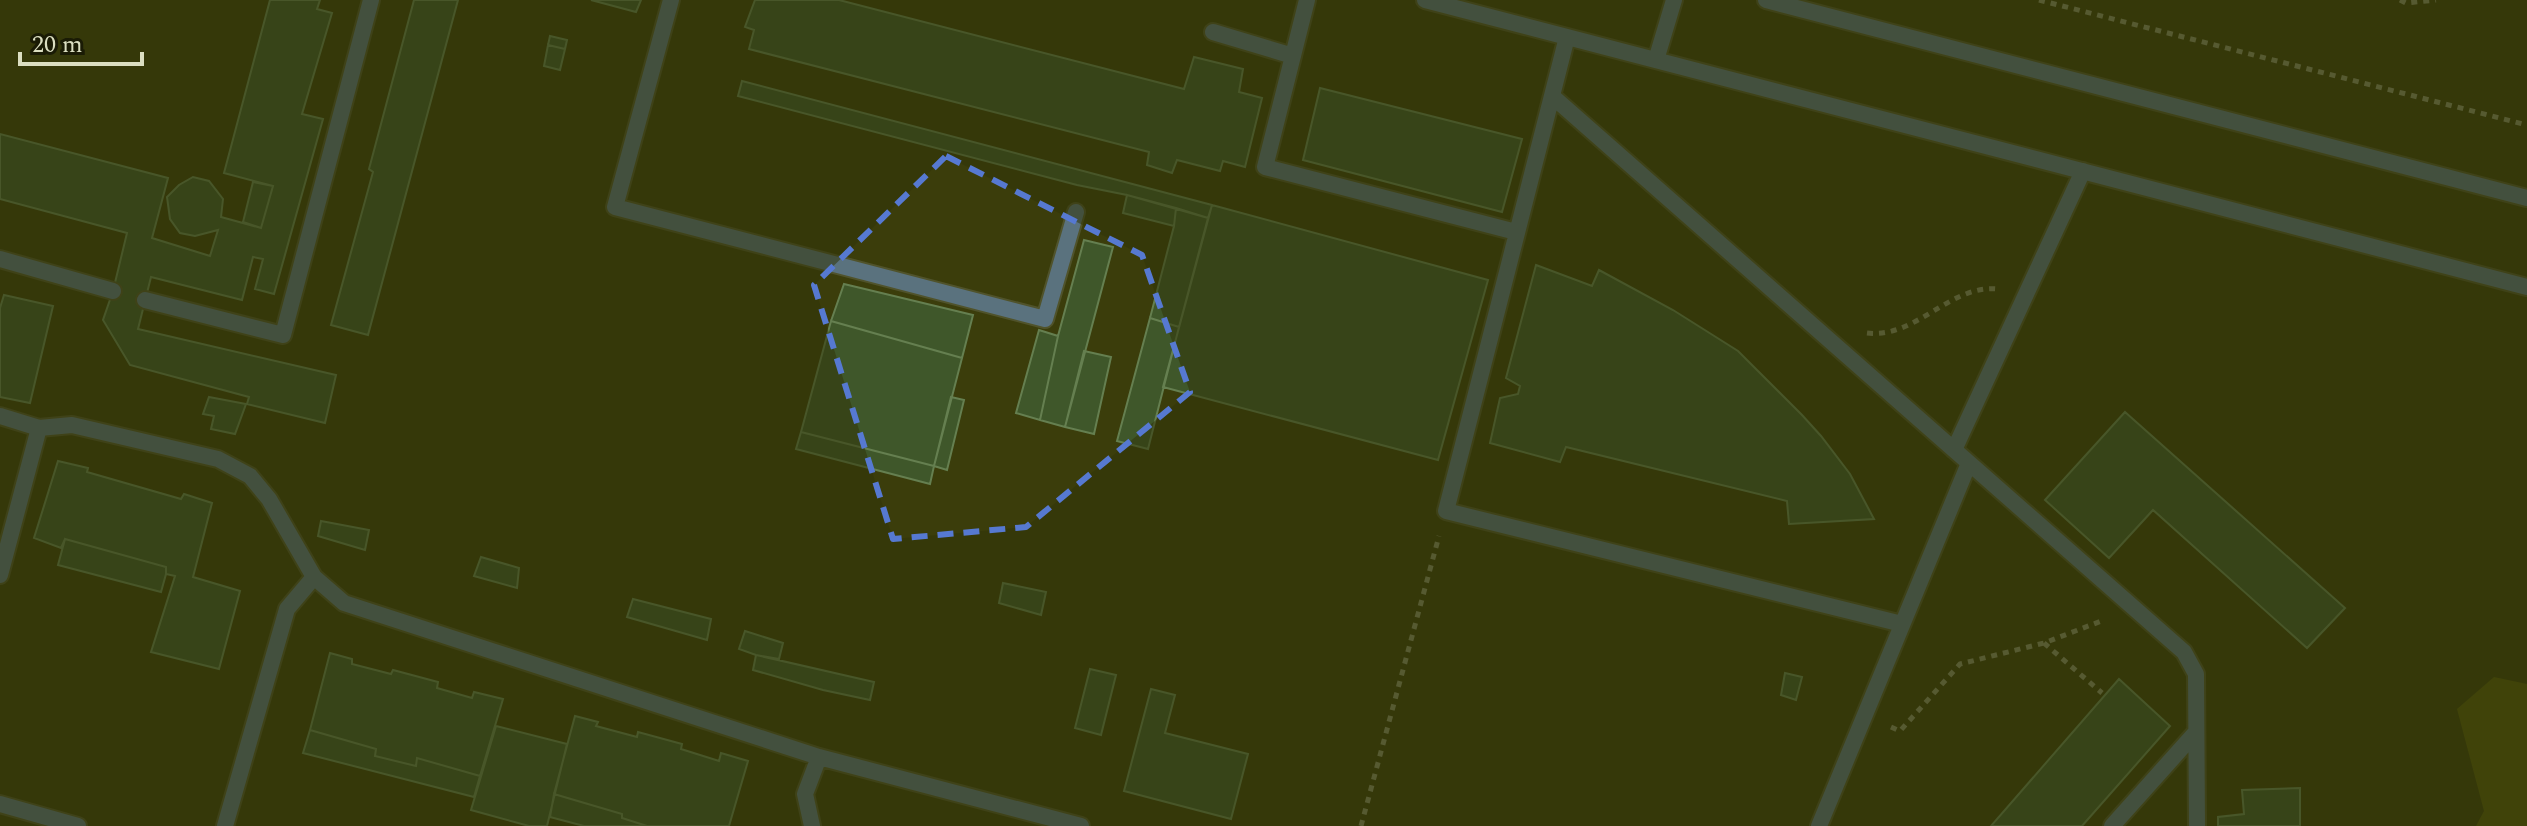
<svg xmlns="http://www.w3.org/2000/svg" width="2527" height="826" viewBox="0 0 2527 826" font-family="Spectral,serif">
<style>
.built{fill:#3b3d0b}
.green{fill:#535509}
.building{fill:#3f572a;stroke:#657f50;stroke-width:2}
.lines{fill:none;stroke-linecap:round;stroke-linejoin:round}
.service-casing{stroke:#50532b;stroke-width:20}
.path{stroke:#848763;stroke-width:5;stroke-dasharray:6 6;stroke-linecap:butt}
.service{stroke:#5a727e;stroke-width:16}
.marked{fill:none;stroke:#5679d1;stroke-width:6;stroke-dasharray:16 10;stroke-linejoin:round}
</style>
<rect width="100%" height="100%" fill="#32340a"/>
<path class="built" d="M0 0H2527V826H0Z"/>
<path class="green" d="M2494 677 2527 684V826H2476L2484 811 2457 709Z"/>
<path class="building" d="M270 0H320L317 9 332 13 302 114 323 119 274 294 255 289 263 259 253 257 242 300 151 277 138 329 336 375 325 423 247 404 249 397 130 365 103 320 113 291 127 233 0 199V134L168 178 152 238 210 256 218 230 195 236 180 233 170 219 167 197 179 185 193 177 209 181 223 199 221 217 261 228 273 186 224 173Z
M414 0H458L368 335 331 325 373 172 369 169Z
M591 0H641L636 12Z
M755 0H839L1184 89 1194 57 1243 69 1239 92 1262 98 1245 167 1223 161 1220 171 1177 160 1172 173 1147 165 1149 152 749 49 754 30 745 27Z
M550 36 567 40 565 49 548 45Z
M548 45 565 49 560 70 544 66Z
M742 81 1212 205 1208 218 1127 195 1077 185 738 96Z
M1320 88 1522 139 1502 212 1303 160Z
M253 182 273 186 261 228 243 222Z
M1127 195 1176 208 1174 226 1123 213Z
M1212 205 1488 280 1438 460 1163 387Z
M1176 208 1208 218 1179 327 1150 318 1174 226Z
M1084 240 1113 247 1065 427 1040 420 1058 336Z
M1536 265 1592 286 1599 270 1673 310 1738 351 1802 415 1821 436 1850 474 1874 519 1789 524 1787 501 1566 447 1560 462 1490 443 1500 398 1518 394 1520 386 1506 378Z
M844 284 973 315 962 358 831 321Z
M4 295 53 306 30 403 0 397V308Z
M1150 318 1179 327 1148 449 1117 441Z
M831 321 962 358 934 466 801 432Z
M1039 330 1058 336 1040 420 1016 413Z
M1084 351 1111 357 1094 434 1065 427Z
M209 397 246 404 235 434 211 429 214 416 203 414Z
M951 397 964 400 947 470 934 466Z
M2125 412 2345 608 2307 648 2153 510 2109 558 2045 500Z
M801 432 934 466 930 484 796 449Z
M58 461 88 468 87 472 181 499 184 494 212 503 193 577 240 591 219 669 151 652 175 576 166 574V567L65 539 61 548 34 538Z
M321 521 369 530 365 550 318 536Z
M65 539 166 567V574L161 592 58 565Z
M481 557 519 568 517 588 474 576Z
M1003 583 1046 592 1041 615 999 603Z
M633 599 711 619 707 640 627 617Z
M745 631 783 643 779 659 756 655 739 649Z
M330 653 352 659V664L391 674 393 670 438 682 437 688 472 698 474 692 503 699 480 776 417 758 416 766 375 756 376 749 310 730Z
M756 655 874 682 870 700 823 690 753 670Z
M1090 669 1116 675 1101 735 1075 728Z
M1785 673 1802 677 1796 700 1781 695Z
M2119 679 2170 726 2082 826H1991Z
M1151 689 1175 695 1165 733 1248 754 1231 819 1124 791Z
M575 716 598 722 596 726 637 737 638 732 682 744 681 749 719 761 721 753 748 761 729 826H647L622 818V814L554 794Z
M496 726 567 744 547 826H529L471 810Z
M310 730 376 749 375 756 416 766 417 758 480 776 474 797 303 753Z
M2300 788V826H2218V817L2244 814 2242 790Z
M554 794 622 814V818L647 826H584L550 817Z"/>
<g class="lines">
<defs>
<path id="service" d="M671 0 615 207 1045 319 1076 212
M1307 0 1265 167 1516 232
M1425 0 2527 287
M1766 0 2527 198
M1213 32 1293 56
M1567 37 1446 511 1902 624
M1656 60 1674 0
M1552 96 2184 652 2196 674 2197 826
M0 259 113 291
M145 300 283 335 371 0
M0 416 39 428 72 425 218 459 250 476 269 499 314 577 344 603 819 757 1081 826
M1954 450 2083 171
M0 575 39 428
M0 804 78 826
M225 826 287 609 314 577
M812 826 805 794 819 757
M1819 826 1969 463
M2112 826 2196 732"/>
</defs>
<use href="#service" class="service-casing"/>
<path class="path" d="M2039 0 2527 125
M2400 0 2406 3 2436 0
M1867 333C1916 339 1950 284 1998 289
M2044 643 2102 693
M1891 727 1900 731 1960 664 2044 643 2104 620
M1361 826 1439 536"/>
<use href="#service" class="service"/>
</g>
<path d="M0 0H2527V826H0ZM946 156 1142 255 1190 392 1026 527 893 539 814 285Z" fill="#32340a" fill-opacity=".55" fill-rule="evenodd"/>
<path class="marked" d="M946 156 1142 255 1190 392 1026 527 893 539 814 285Z"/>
<path d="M20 52v12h122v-12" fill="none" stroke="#dbdec1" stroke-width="4"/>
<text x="32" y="52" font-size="24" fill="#dbdec1" stroke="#1a1b05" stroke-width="6" paint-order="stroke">20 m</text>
</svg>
